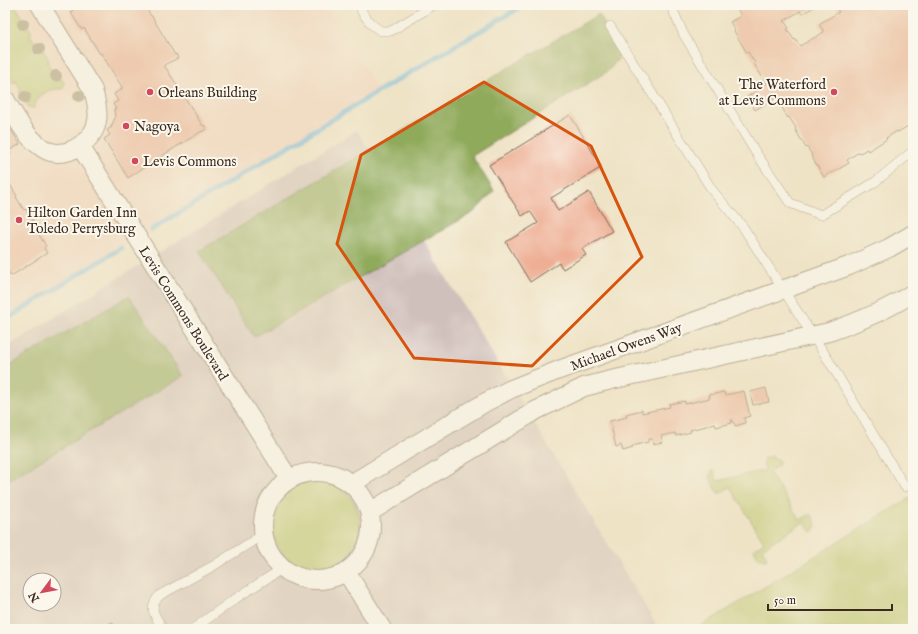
<svg xmlns="http://www.w3.org/2000/svg" width="918" height="634" viewBox="0 0 918 634" font-family="'IM FELL English',serif">
<style>
.built{fill:#f4d3c0}
.industrial{fill:#d0c0bc;fill-rule:evenodd}
.green{fill:#b6c568;stroke:#787843}
.forest{fill:#90aa5c;stroke:#666a3d}
.lines{fill:none;stroke-linecap:round;stroke-linejoin:round}
.stream{stroke:#69b7e3;stroke-width:5}
.building{fill:#eeae94}
.lane-casing{stroke:#7a6b59;stroke-width:10}
.street-casing{stroke:#7a6b59;stroke-width:20}
.lane{stroke:#fff;stroke-width:9}
.street{stroke:#fff;stroke-width:18}
.tree{fill:#a09776}
.marked{fill:none;stroke:#d7540e;stroke-width:3;stroke-linejoin:round}
.poi-dot{fill:#d1495b;stroke:#fbf7ec;stroke-width:1.5}
.labels{text-anchor:middle;stroke-width:4;stroke-linejoin:round;paint-order:stroke}
.poi-label{font-size:14px;fill:#3b2a1e;stroke:#fbf7ec;text-anchor:start}
.street-label{font-size:14px;fill:#3b2a1e;stroke:#fbf7ec}
</style>
<rect width="100%" height="100%" fill="#fbf7ec"/>
<filter id="ink" filterUnits="userSpaceOnUse"><feTurbulence type="fractalNoise" baseFrequency=".025" numOctaves="2"/><feDisplacementMap in="SourceGraphic" scale="8" xChannelSelector="R" yChannelSelector="G"/><feConvolveMatrix kernelMatrix="1 2 1 2 8 2 1 2 1" color-interpolation-filters="sRGB"/></filter>
<filter id="wash" filterUnits="userSpaceOnUse"><feTurbulence type="fractalNoise" baseFrequency=".012" numOctaves="4" result="noise"/><feDisplacementMap in="SourceGraphic" scale="16" xChannelSelector="R" yChannelSelector="G"/><feGaussianBlur stdDeviation="0.9" result="paint"/><feColorMatrix in="noise" values="0 0 0 0 0 0 0 0 0 0 0 0 0 0 0 0 0 1.4 0 .05"/><feComposite in="paint" operator="in"/></filter>
<g filter="url(#wash)">
<rect width="100%" height="100%" fill="#efe3c6"/>
<path class="built" d="M5 5H325L379 91 151 230 5 317Z"/>
<path class="industrial" d="M357 130 659 629H5V348ZM30 580H54V604H30Z"/>
<path class="green" d="M9 5H15L32 33 30 35 36 44 38 42 49 60 47 62 52 71 55 69 64 83 63 89C50 88 37 94 34 108L28 107 19 92 21 90 16 81 13 83 5 70V14L7 12 5 8Z
M772 456 777 459 780 464 769 472 800 520 809 515H811C815 520 818 526 813 532L810 531 804 522 762 548 767 558 766 560C760 561 756 555 754 549L764 542 730 487 721 493H718C714 486 707 479 712 471H714L717 481 765 470 763 460 764 458Z
M272 525a44 44 0 1 1 88 0a44 44 0 1 1-88 0Z
M913 496V629H696Z"/>
<path class="forest" d="M599 14 621 56 608 71 472 156 494 191 474 212 254 337 199 251Z
M129 296 183 376 5 482V368Z"/>
<g class="lines">
<path class="stream" d="M151 230 379 91 524 5
M5 320 121 248"/>
</g>
<g id="blocks">
<path class="building" d="M70 5H144L151 16H152L154 20 175 55 176 54 178 58 164 65 203 126 204 125 206 129 202 132V131L152 162 128 178 104 139 110 135 107 130 112 127H111L115 118 114 109H116L113 104 118 101 114 94 122 89V87L101 53 100 54 84 28 82 30 71 13 73 11Z
M735 5H817L802 14 800 11 784 21 789 28 787 29 794 40 795 39 800 46 824 32 819 24 839 12 835 6 837 5H913V123L898 132 897 131 886 138 887 139 868 151 867 149 860 153 859 152 851 157 847 160 849 163 832 173 831 172 824 177 811 156 812 155 807 147 806 148 795 129 796 128 789 117 788 118 777 99 778 98 777 97 755 110 747 97 768 83 767 82 766 83 754 64 755 63 748 52 747 53 734 31 735 30 730 22 741 16Z
M570 115 602 167 551 198 558 211 589 192 612 231 582 249 586 255 563 269 559 263 530 282 506 242 538 223 530 211 522 216 489 165Z
M9 127 20 144 9 151 11 154 5 158V130Z
M5 176 17 196 16 197 24 210 26 209 38 229 36 230 46 246 44 248 47 253 11 276 8 271 5 273Z
M766 388 769 402 753 405 750 392Z
M744 391 750 416 744 418 745 423 735 426 733 420H731L732 423 716 427 715 424 690 430 691 432 676 436 675 433 661 436 663 442 653 444 652 439H648V442L632 446 633 448 623 451 621 445 616 447 610 421 627 417 626 414 642 410V413L670 407 669 404 685 401V404L710 398 709 395 724 392 725 395Z
M112 622 116 629H101Z"/>
</g>
</g>
<g filter="url(#ink)">
<use href="#blocks" fill-opacity="0" stroke="#7a6b59" stroke-width="1"/>
<g class="lines">
<defs>
<path id="lane" d="M360 5 362 12 371 24 381 31H391L434 5
M672 5 671 6 684 35 756 153 790 203 821 215 875 182 913 151
M610 26 712 190 743 227 829 361 905 487
M163 629C155 616 147 608 160 595L213 566 264 534
M193 629 235 599 283 568"/>
<path id="street" d="M5 99C14 114 25 136 40 146 42 148 47 151 51 152 70 157 94 140 97 121 99 111 96 100 93 90L40 5
M80 146 289 479
M263 526a54 54 0 1 1 108 0a54 54 0 1 1-108 0Z
M351 484 459 418 486 402 511 389 559 370 849 266 889 248 913 234
M370 512 535 411 584 387 611 380 829 332C858 322 887 310 913 293
M347 573 382 629"/>
</defs>
<use href="#lane" class="lane-casing"/>
<use href="#street" class="street-casing"/>
<use href="#lane" class="lane"/>
<use href="#street" class="street"/>
</g>
<g class="tree">
<circle cx="23" cy="24" r="6"/>
<circle cx="39" cy="49" r="6"/>
<circle cx="56" cy="76" r="6"/>
<circle cx="79" cy="96" r="6"/>
<circle cx="25" cy="97" r="6"/>
</g>
</g>
<path d="M0 0H918V634H0ZM484 82 591 146 642 257 532 366 414 358 337 244 361 155Z" fill="#efe3c6" fill-opacity=".55" fill-rule="evenodd"/>
<path class="marked" d="M484 82 591 146 642 257 532 366 414 358 337 244 361 155Z"/>
<g class="poi-dot">
<circle cx="150" cy="92" r="4"/>
<circle cx="834" cy="92" r="4"/>
<circle cx="126" cy="126" r="4"/>
<circle cx="135" cy="161" r="4"/>
<circle cx="19" cy="220" r="4"/>
</g>
<g class="labels">
<g class="poi-label">
<text x="826" y="89" text-anchor="end">The Waterford<tspan x="826" dy="16">at Levis Commons</tspan></text>
<text x="158" y="97">Orleans Building</text>
<text x="134" y="131">Nagoya</text>
<text x="143" y="166">Levis Commons</text>
<text x="27" y="217">Hilton Garden Inn<tspan x="27" dy="16">Toledo Perrysburg</tspan></text>
</g>
<g class="street-label">
<text transform="translate(184 313) rotate(58)" y="5">Levis Commons Boulevard</text>
<text transform="translate(626 346) rotate(-20)" y="5">Michael Owens Way</text>
</g>
</g>
<rect width="918" height="634" fill="none" stroke="#fbf7ec" stroke-width="20"/>
<g transform="translate(42 592) rotate(238)"><circle r="19" fill="#fbf7ec" stroke="#aea59a"/>
<path d="M0-3L7 15L0 10L-7 15Z" fill="#d1495b"/>
<text y="-6" font-size="11" font-weight="bold" text-anchor="middle" fill="#3b2a1e">N</text>
</g>
<path d="M768 604v6h124v-6" fill="none" stroke="#3b2a1e" stroke-width="2"/>
<text x="774" y="604" font-size="12" fill="#3b2a1e" stroke="#fbf7ec" stroke-width="3" paint-order="stroke">50 m</text>
</svg>
